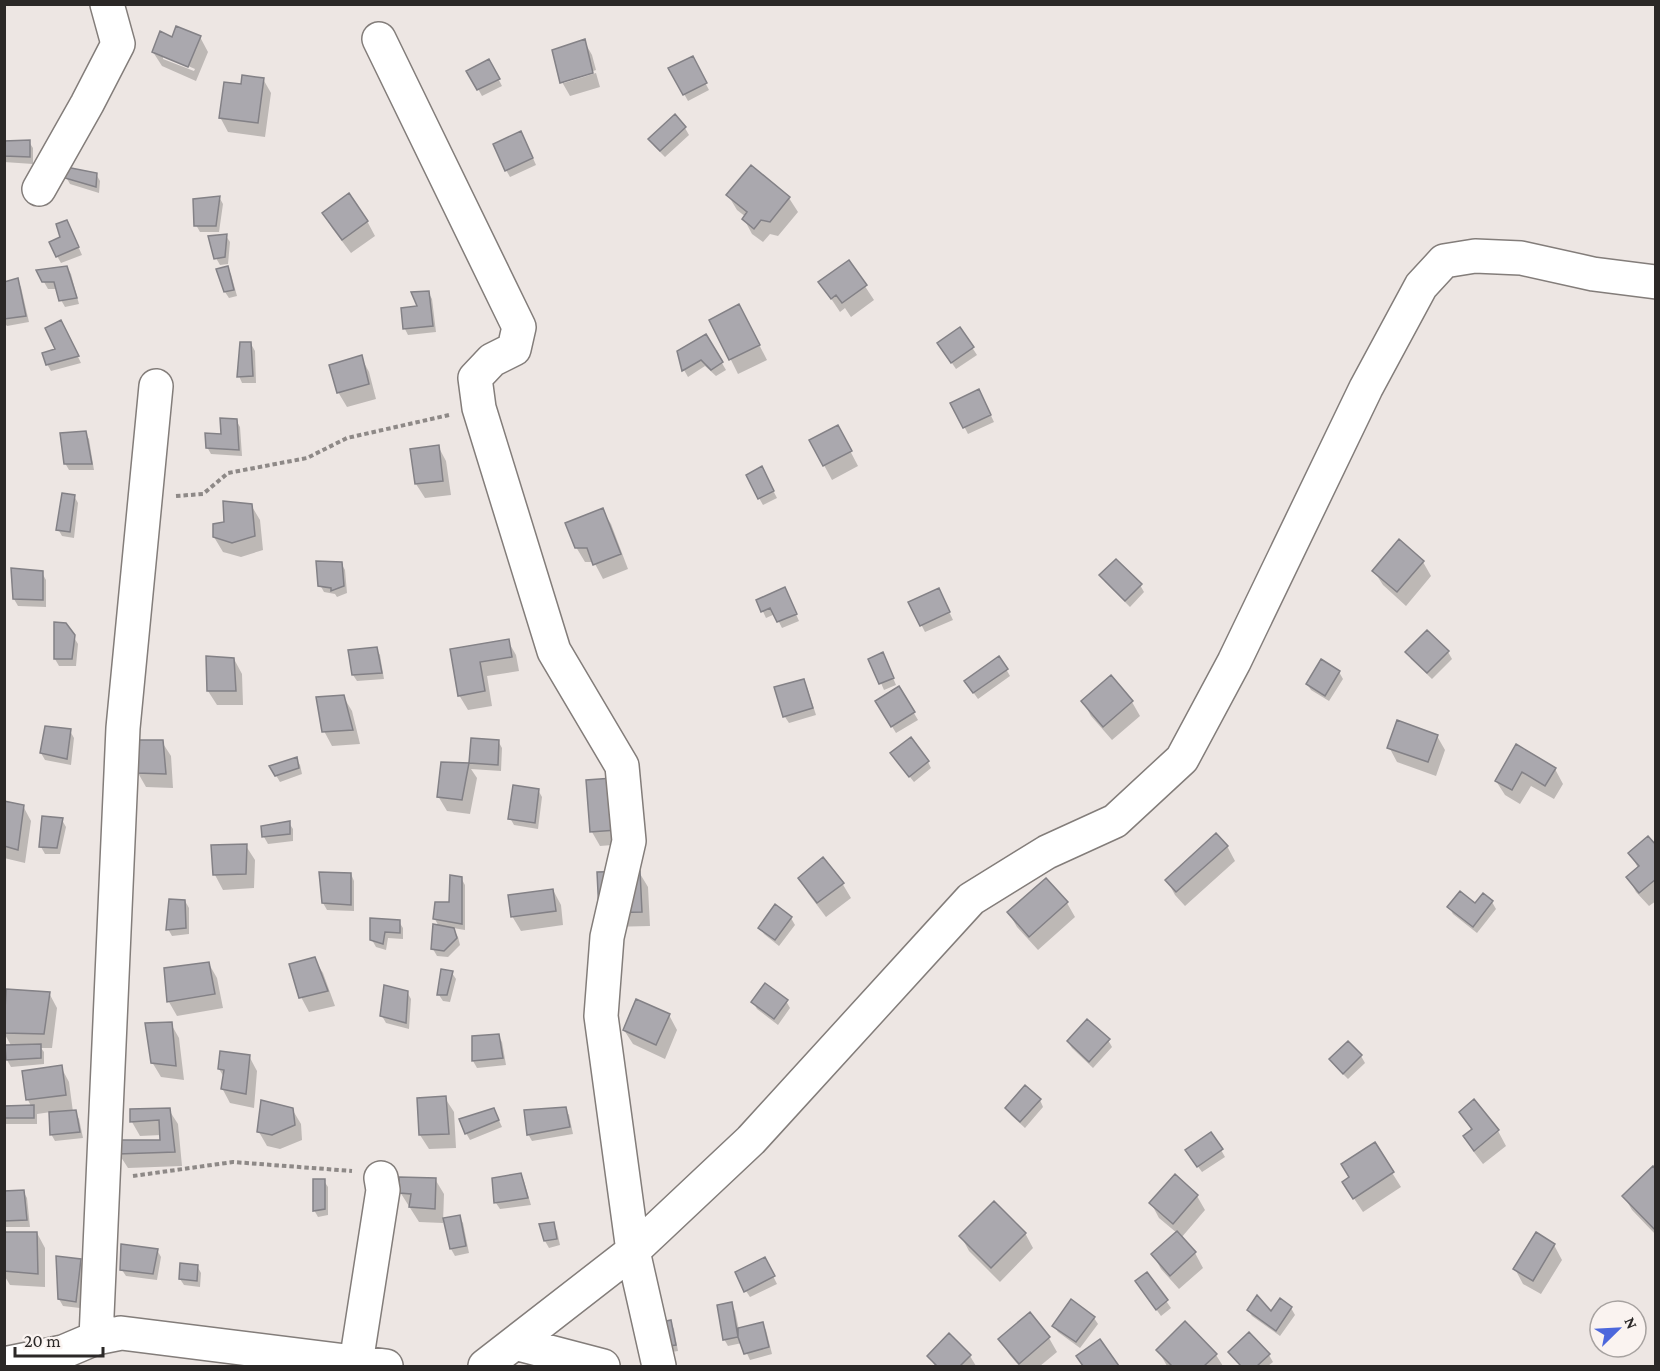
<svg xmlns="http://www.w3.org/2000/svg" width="1660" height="1371" viewBox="0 0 1660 1371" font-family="'Crimson Pro',serif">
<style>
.shadow{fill:#0003;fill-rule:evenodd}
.building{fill:#aaa8ae;stroke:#838186;stroke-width:1.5}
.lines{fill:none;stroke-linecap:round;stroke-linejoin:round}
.street-casing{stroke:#837d7a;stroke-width:36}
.path{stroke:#8e8987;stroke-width:4;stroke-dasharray:4.5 3;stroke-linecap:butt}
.street{stroke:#fff;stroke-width:33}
</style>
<rect width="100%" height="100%" fill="#ede6e3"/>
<path class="shadow" d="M200 37 208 52 196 81 162 66 153 52 173 39ZM163 55 195 69 194 71 163 59Z
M584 41 592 55 596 70 564 80V83L596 73 600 87 570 96 562 82Z
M692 58 709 90 688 101 670 69Z
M489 61 502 86 482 96 468 71Z
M263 79 271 93 265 137 228 132 220 117 242 86Z
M685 128 689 135 665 157 654 146 650 139Z
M525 140 536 165 510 177 506 170Z
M29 142 33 148V164L4 162V143Z
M96 174 100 181 99 193 70 184 66 177Z
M728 195 789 198 798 212 778 236 770 234 763 242 752 234 744 219 746 217 737 210Z
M219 197 223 204 219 232H200L196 225Z
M324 214 367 221 375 236 351 253 332 228Z
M70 228 82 255 61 263 57 256 62 238Z
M226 236 230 242 228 264 220 265 216 258Z
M849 262 874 300 851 317 845 308 840 312 820 282Z
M67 267 71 274 79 304 65 307 61 300 58 289H48L44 282Z
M227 268 231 274 237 296 229 298 225 292Z
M17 280 21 287 29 322 7 326 4 322V284Z
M428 292 432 299 436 332 408 335 405 329 420 308Z
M711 320 747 321 767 360 738 374Z
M64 328 81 363 51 371 47 364 57 350Z
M960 329 977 355 956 369 943 350Z
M706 336 726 370 716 376 705 366 688 377 684 370 679 352Z
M251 344 255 351 256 383H242L239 376Z
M361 357 369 372 376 399 347 407 338 392Z
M982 397 994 422 968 434 952 403Z
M236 420 240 427 242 456 211 454 207 447Z
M85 433 89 439 94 470H69L65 463Z
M811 441H845L858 466 832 480Z
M438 446 446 461 451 495 425 498 416 484 412 450Z
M765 475 777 498 763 505 759 498Z
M74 496 78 503 74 538 62 536 58 529Z
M251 505 260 520 263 550 241 557 223 552 214 537 226 523Z
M602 510 611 524 628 569 603 579 594 562H585L576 547Z
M1423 562 1431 576 1406 606 1383 585 1374 571Z
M341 563 345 570 347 593 337 597 335 594 324 592 320 585Z
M12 570 42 573 46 580V607L18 606 14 599Z
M1101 575 1140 585 1144 592 1130 607 1105 582Z
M788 596 799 621 782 628 775 614 766 618 758 601Z
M942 597 953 620 925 632 910 603Z
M73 636 78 644 76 666H59L55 659Z
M508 641 516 655 519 671 487 676 492 706 468 710 459 695 451 650Z
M376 648 380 655 384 679 357 681 353 675Z
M1407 652H1448L1452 659 1432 679 1411 659Z
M208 658 234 659 242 674 243 705H217L208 691Z
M886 661 896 685 884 690 881 683Z
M1006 669 1010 676 978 699 970 688Z
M1339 672 1343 679 1329 701 1311 690 1307 684Z
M803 680 807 687 816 715 789 723 785 717 776 688Z
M899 688 918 720 896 733 877 702Z
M343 696 352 711 360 744 332 746 324 731Z
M1083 701 1132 702 1140 716 1112 740 1091 716Z
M70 731 74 738 71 765 45 760 41 753Z
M1437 736 1445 750 1436 776 1397 762 1389 747Z
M472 740 498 741 502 748 501 771 471 769 477 778 470 814 447 811 438 796 442 763 471 764Z
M162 742 171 756 173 788 146 787 138 773Z
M1516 746 1555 769 1563 784 1554 799 1531 786 1520 804 1505 795 1496 781Z
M296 758 300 765 302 774 280 782 271 767Z
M896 760 928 762 931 768 914 782Z
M587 781 625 844 600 846 592 832Z
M538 790 542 797 538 829 514 825 510 818Z
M4 802 23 806 31 821 25 863 4 858Z
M43 817 62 820 66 827 60 854H45L41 847Z
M289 823 293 829V841L268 844 264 837 263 827Z
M213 846H246L255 860 254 888 223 890 215 875Z
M1227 846 1235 861 1185 906 1175 895 1167 880Z
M1656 847V901L1649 906 1636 892 1628 877 1638 868 1630 853Z
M639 872 648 887 650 926 609 927Z
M351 874 354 881V911L327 910 323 903Z
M461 878 465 885V930L453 928 458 937 460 945 448 957 437 956 433 949 439 927 435 919 451 904Z
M800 879 842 883 851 898 826 917 808 893Z
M553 890 561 905 563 925 521 931 512 916Z
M1483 895 1492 902 1496 909 1477 933 1453 914 1449 907 1475 905Z
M185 901 189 908V934L172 936 168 929Z
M1067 903 1075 917 1038 950 1017 927 1009 913Z
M791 918 795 925 779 946 764 934 760 928Z
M399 922 403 928V939L388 938 386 950 376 947 372 940Z
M314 959 323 973 335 1006 309 1012 301 997Z
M209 964 217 978 223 1008 177 1016 169 1002Z
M452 973 456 979 450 1002 443 1001 439 995Z
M407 992 411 999 409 1029 386 1023 382 1016Z
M49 993 57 1008 52 1048H41L44 1052V1064L11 1067 7 1060 12 1047 4 1033V1026Z
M786 1001 790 1008 778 1025 757 1009 753 1002Z
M669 1015 677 1030 665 1059 633 1044 624 1030Z
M171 1024 179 1038 184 1080 161 1077 152 1062Z
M498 1035 502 1042 506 1065 477 1068 473 1061 474 1038Z
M1108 1040 1112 1047 1093 1068 1072 1048 1068 1042Z
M249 1056 257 1071 254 1108 230 1103 222 1088 224 1077 219 1069Z
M1361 1056 1365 1063 1348 1079 1335 1066 1331 1059Z
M61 1067 69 1082 73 1112H75L79 1119 83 1138 55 1141 51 1134V1112L37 1114V1124H4V1107L31 1106 28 1100Z
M445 1098 454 1112 456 1148 429 1149 420 1135 419 1099Z
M1040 1100 1043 1107 1025 1128 1011 1115 1007 1109Z
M292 1109 301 1124 302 1140 280 1149 267 1146 259 1132Z
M565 1109 569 1115 573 1134 532 1141 528 1134Z
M169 1110 178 1124 182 1166 128 1168 119 1154 161 1141V1135L140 1136 132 1122Z
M1461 1112 1498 1131 1506 1146 1483 1164 1473 1151 1465 1137 1472 1131Z
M497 1116 502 1127 470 1140 466 1133Z
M1374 1144 1401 1187 1363 1212 1353 1197 1351 1178Z
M1221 1150 1225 1157 1202 1172 1191 1157Z
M1656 1172V1235L1632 1210 1624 1196Z
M521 1174 524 1181 531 1205 500 1209 496 1203 494 1180Z
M435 1179 444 1194 443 1223 419 1222 400 1192Z
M324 1181 328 1187V1215L318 1217 314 1210Z
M23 1191 27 1198 30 1227H4V1193Z
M1197 1196 1205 1210 1181 1238 1195 1253 1203 1268 1179 1289 1161 1269 1153 1254 1177 1233 1159 1218 1151 1203Z
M459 1216 463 1223 469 1253 455 1256 451 1249 445 1219Z
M553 1224 557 1231 560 1245 549 1248 545 1241 541 1226Z
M4 1233H37L45 1248V1287L10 1285 4 1275Z
M1025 1233 1033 1248 1000 1282 969 1251 961 1236Z
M1554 1245 1562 1260 1541 1294 1523 1284 1515 1269Z
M157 1250 161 1257 157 1280 126 1276 122 1270Z
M80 1260 84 1267 80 1308 63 1306 59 1299Z
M197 1266 201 1273 200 1287 184 1285 180 1279Z
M768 1266 777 1284 750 1297 746 1291Z
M1147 1274 1171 1308 1161 1316 1141 1288Z
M1281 1300 1291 1308 1295 1315 1280 1336 1252 1316 1248 1310 1271 1314Z
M731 1304 735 1311 739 1330 762 1324 766 1330 772 1354 750 1360 742 1343 728 1346 724 1339Z
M1094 1318 1098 1324 1080 1348 1058 1332 1054 1326Z
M670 1322 674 1329 678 1351 666 1353Z
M1249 1334 1269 1355 1273 1362 1268 1366H1240L1230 1352Z
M949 1335 970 1356 976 1366H935L929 1356Z
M1049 1338 1057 1352 1040 1366H1019L1009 1354 1000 1339Z
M1158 1350 1216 1355 1223 1366H1167Z"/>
<path class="building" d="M176 26 201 36 188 67 152 52 160 31 172 37Z
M585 39 593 73 560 83 552 50Z
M693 56 707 83 683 95 668 68Z
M489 59 500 79 477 90 466 71Z
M242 75 264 78 258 123 219 118 224 82 241 84Z
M675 114 686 127 660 151 648 139Z
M521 131 533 158 505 171 493 144Z
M30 140V157L4 156V141Z
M751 165 790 197 770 222 761 220 754 229 742 219 747 212 726 195Z
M66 167 97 173 96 187 65 178Z
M349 193 368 221 342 240 322 213Z
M220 196 216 226H194L193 199Z
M67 220 79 247 56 257 49 242 60 237 56 224Z
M227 234 225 257 214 259 208 236Z
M849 260 867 285 842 303 836 295 831 299 818 282Z
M67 266 77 298 59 301 54 282H42L36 270Z
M228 266 234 290 224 292 216 269Z
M18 278 26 316 4 319V282Z
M429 291 433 326 403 329 401 308 417 306 411 292Z
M739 304 760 345 729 360 709 320Z
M61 320 79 356 46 365 42 353 55 349 45 328Z
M960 327 974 347 951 363 937 343Z
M706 334 723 362 711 370 701 360 682 371 677 351Z
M240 342H251L253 376 237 377Z
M362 355 369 384 337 393 329 365Z
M979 389 991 415 963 428 950 403Z
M220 418 237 419 239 450 206 448 205 433 221 434Z
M838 425 852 451 823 466 809 440Z
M86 431 92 464H64L60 433Z
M439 445 443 481 415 484 410 449Z
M762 466 774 491 758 499 746 475Z
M62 493 75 495 70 532 56 530Z
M223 501 252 504 255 536 232 543 213 537V524L224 522Z
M603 508 621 554 593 565 587 548H575L565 523Z
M1399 539 1424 561 1397 592 1372 571Z
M1116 559 1142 584 1125 601 1099 575Z
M316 561 342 562 344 586 331 591V588L318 586Z
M11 568 43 571V600L13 599Z
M785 587 797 614 777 622 770 608 761 612 756 600Z
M939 588 950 612 920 626 908 602Z
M54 622 66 623 75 635 72 659H54Z
M1427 630 1449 651 1427 673 1405 652Z
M509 639 512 657 480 662 485 691 458 696 450 649Z
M377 647 382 673 352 675 348 650Z
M883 652 894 678 879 684 868 659Z
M206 656 234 658 236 691H207Z
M999 656 1008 669 973 693 964 681Z
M1321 659 1340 671 1325 696 1306 684Z
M1111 675 1133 701 1103 727 1081 701Z
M804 679 813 708 783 717 774 687Z
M899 686 915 712 891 727 875 701Z
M344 695 353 730 322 732 316 697Z
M1397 720 1438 735 1428 762 1387 748Z
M45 726 71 729 67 759 40 753Z
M911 737 929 761 909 777 890 753Z
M471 738 499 740 498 765 469 763Z
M133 740H163L166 774 136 773Z
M1516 744 1556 768 1545 786 1522 772 1512 790 1495 781Z
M297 757 299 768 275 776 269 766Z
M441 762 469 763 462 800 437 797Z
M613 778 617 830 590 832 586 780Z
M513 785 539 789 535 823 508 819Z
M4 801 24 805 18 850 4 846Z
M42 816 63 818 57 848 39 847Z
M290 821V834L262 837 261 826Z
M1216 833 1228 846 1176 892 1165 880Z
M1648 836 1656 845V879L1639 893 1626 877 1639 866 1628 853Z
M247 844 246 874 213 875 211 845Z
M823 857 844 883 817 903 798 878Z
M640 871 642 912 599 913 597 872Z
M319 872 351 873V905L322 903Z
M450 875 462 877V924L433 919 435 902H449Z
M1046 878 1068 902 1029 937 1007 912Z
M553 889 556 911 511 917 508 895Z
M1460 891 1475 903 1483 893 1493 901 1473 927 1447 907Z
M169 899 185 900 186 928 166 930Z
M775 904 792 917 775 940 758 928Z
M370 918 400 920V933L385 932 383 944 370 940Z
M433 924 454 928 457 938 444 951 431 949Z
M315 957 328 991 299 998 289 964Z
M209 962 215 994 167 1002 164 968Z
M441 969 453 971 447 995H437Z
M765 983 788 1000 774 1019 751 1002Z
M384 985 408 991 406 1023 380 1016Z
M6 989 50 992 44 1034 4 1033Z
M636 999 670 1014 656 1045 623 1030Z
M1087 1019 1110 1039 1089 1062 1067 1041Z
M172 1022 176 1066 151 1063 145 1023Z
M499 1034 503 1058 472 1061V1036Z
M1348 1041 1362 1055 1343 1074 1329 1059Z
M41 1044V1058L6 1060 5 1045Z
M220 1051 250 1055 246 1094 221 1089 224 1070 218 1069Z
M62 1065 66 1095 26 1100 22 1071Z
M1025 1085 1041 1099 1020 1122 1005 1108Z
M446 1096 449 1134 419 1135 417 1098Z
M1474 1099 1499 1130 1474 1151 1463 1136 1472 1129 1459 1112Z
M261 1100 293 1108 295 1125 272 1135 257 1132Z
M34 1105V1118H4V1106Z
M566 1107 570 1127 527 1135 524 1110Z
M170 1108 175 1152 118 1154 116 1140H160L159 1120 130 1122V1109Z
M494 1108 499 1120 465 1134 459 1119Z
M76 1110 80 1132 50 1135 49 1112Z
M1211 1132 1223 1149 1197 1167 1185 1150Z
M1375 1142 1394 1172 1353 1199 1342 1182 1349 1177 1341 1164Z
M1653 1166 1656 1170V1231L1622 1196Z
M521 1173 528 1198 494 1203 492 1178Z
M1175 1174 1198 1195 1173 1224 1149 1203Z
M399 1177 436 1178 435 1209 409 1207 411 1194 399 1193Z
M313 1179H325V1209L313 1211Z
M24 1190 27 1220 4 1221V1191Z
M994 1201 1026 1233 991 1268 959 1236Z
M460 1215 466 1246 450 1249 443 1218Z
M554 1222 557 1239 544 1241 539 1224Z
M1177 1231 1196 1252 1170 1276 1151 1254Z
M4 1232H37L38 1274 4 1271Z
M1536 1232 1555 1244 1533 1281 1513 1269Z
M121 1244 158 1249 153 1274 120 1270Z
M56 1256 81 1259 76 1302 58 1299Z
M765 1257 775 1276 744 1292 735 1272Z
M180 1263 198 1265 197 1281 179 1279Z
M1147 1272 1168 1300 1156 1310 1135 1281Z
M1257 1295 1271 1311 1280 1298 1292 1307 1276 1331 1247 1310Z
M1071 1299 1095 1317 1076 1342 1052 1326Z
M732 1302 738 1337 723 1340 717 1305Z
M1030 1312 1050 1337 1019 1364 998 1339Z
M671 1320 676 1345 661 1347 657 1323Z
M1185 1321 1217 1354 1204 1366H1172L1156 1350Z
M763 1322 769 1347 744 1354 738 1337V1328Z
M1249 1332 1270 1354 1257 1366H1241L1228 1352Z
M949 1333 971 1355 960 1366H937L927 1356Z
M1100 1339 1119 1366H1083L1076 1356Z"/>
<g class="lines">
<defs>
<path id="street" d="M379 39 519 327 514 349 492 360 475 378 479 408 554 651 622 766 629 841 607 937 601 1016 633 1251 659 1366
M39 189 87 104 118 44 107 4
M96 1338 123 728 156 386
M515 1343 603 1366
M356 1363 383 1190 381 1178
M4 1364 63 1352 96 1338 121 1333 386 1366
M485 1366 633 1251 751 1140 971 899 1047 852 1115 821 1182 759 1234 662 1366 388 1421 286 1444 261 1475 256 1521 258 1593 274 1656 282"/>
</defs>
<use href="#street" class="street-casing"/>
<path class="path" d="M176 496 203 494 228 473 307 458 347 438 449 415
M133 1176 233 1162 352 1171"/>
<use href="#street" class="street"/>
</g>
<rect width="1660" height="1371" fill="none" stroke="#2b2827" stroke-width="12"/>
<g transform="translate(1618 1329) rotate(66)"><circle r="28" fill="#faf3f0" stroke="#a7a2a0" stroke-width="1.5"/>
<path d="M0-4.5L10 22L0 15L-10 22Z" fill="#4c67dc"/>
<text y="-9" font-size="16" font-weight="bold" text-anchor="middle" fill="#2b2827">N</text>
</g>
<path d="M15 1347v9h88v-9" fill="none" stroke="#2b2827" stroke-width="3"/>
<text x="24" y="1347" font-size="18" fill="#2b2827" stroke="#faf3f0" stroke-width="4.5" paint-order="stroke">20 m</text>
</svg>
